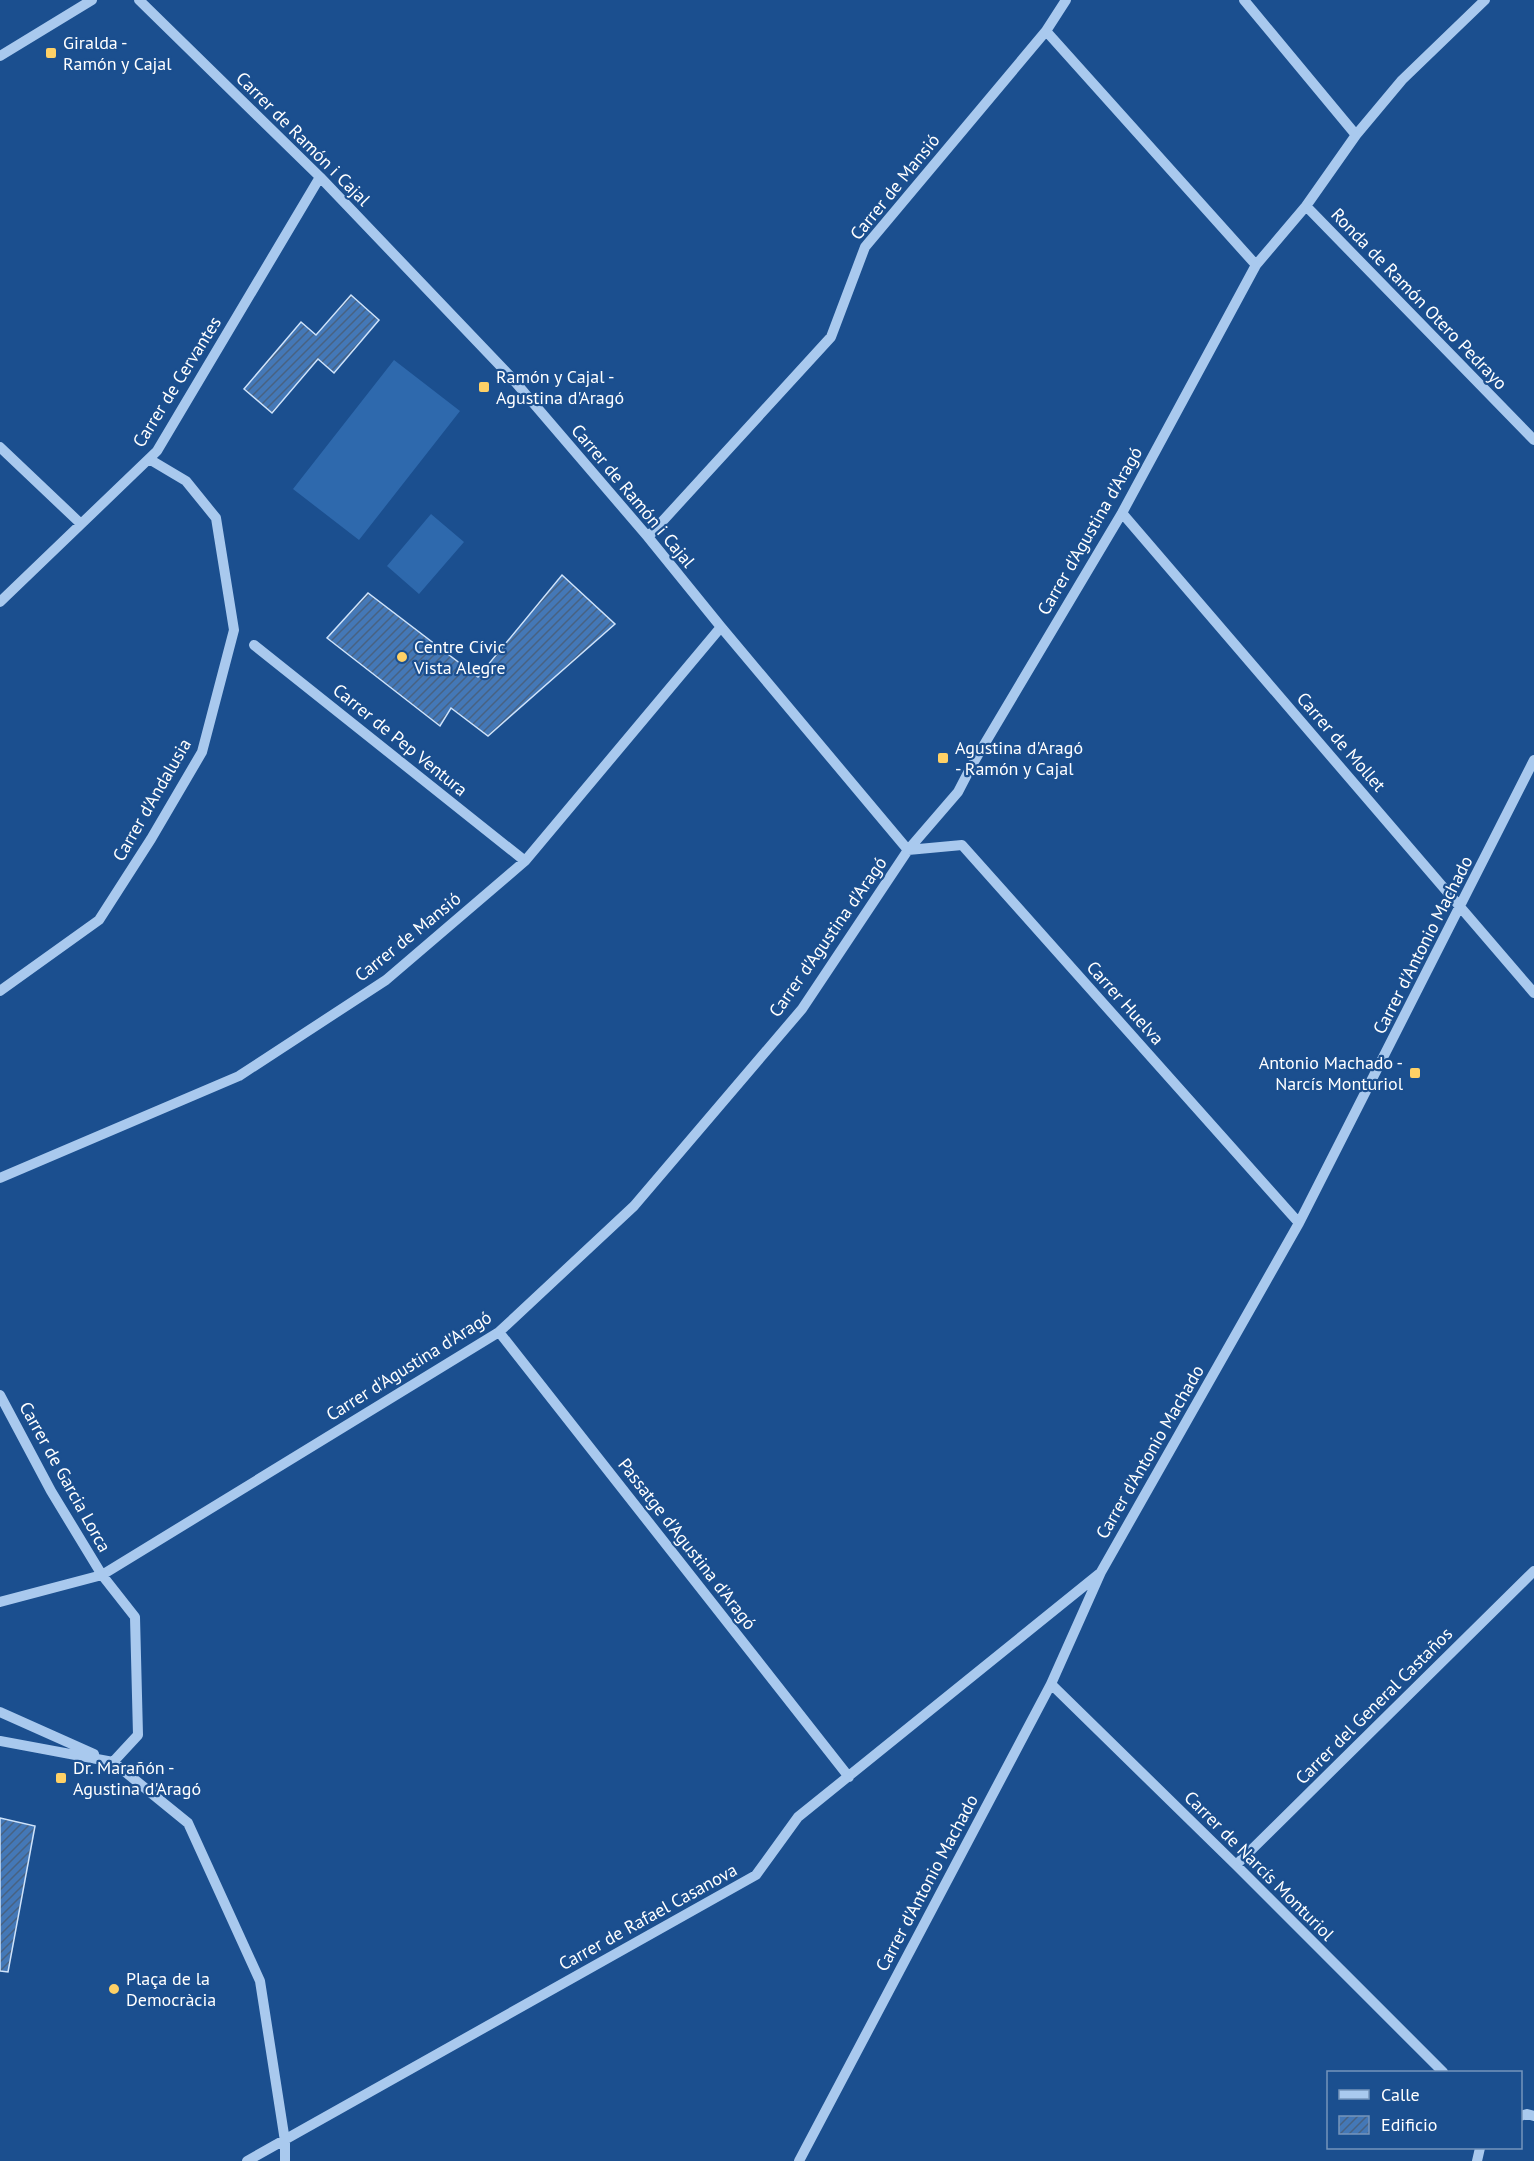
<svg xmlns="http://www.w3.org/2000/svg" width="1534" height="2161" viewBox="0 0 1534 2161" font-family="'PT Sans',sans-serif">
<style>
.garden{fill:#2e69ad}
.building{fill:url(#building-hatch);stroke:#cfe3fa;stroke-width:1.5}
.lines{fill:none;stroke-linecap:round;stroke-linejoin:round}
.minor{stroke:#a9c9ee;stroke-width:10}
.poi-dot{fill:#ffd166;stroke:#1b4f8f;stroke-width:2}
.labels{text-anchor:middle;stroke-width:4.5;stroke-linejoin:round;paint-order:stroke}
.poi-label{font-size:18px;fill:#fff;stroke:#1b4f8f;text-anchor:start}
.street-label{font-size:18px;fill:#fff;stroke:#1b4f8f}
</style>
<defs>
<pattern id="building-hatch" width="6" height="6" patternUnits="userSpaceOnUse" patternTransform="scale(1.5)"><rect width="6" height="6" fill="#4478b7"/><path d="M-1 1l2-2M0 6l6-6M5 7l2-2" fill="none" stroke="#486282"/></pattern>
</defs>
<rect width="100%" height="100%" fill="#1b4f8f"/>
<path class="garden" d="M394 360 460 411 359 540 293 489Z
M431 514 464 542 419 594 387 566Z"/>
<path class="building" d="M351 295 379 320 334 373 318 359 272 413 244 389 301 322 316 335Z
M562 575 615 624 488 736 451 708 440 726 327 638 368 593 478 677Z
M0 1818 35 1826 8 1972 0 1971Z"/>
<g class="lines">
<path class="minor" d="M139 0 320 177 510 376 648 537 721 627 908 850
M1244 0 1356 135
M1046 31 1256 265
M0 56 92 0
M1306 206 1534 440
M0 447 81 524
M1122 513 1534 993
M648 537 831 337 865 247 1046 31 1066 0
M0 602 157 451 320 177
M254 645 525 861
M908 850 962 845 1299 1223
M0 991 99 920 151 839 202 752 234 630 216 518 186 481 149 459
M0 1178 239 1076 386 980 525 861 721 627
M499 1332 849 1777
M0 1395 51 1491 102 1575 135 1617 138 1735 113 1762
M0 1602 102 1575 499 1332 634 1206 802 1009 908 850 958 792 972 765 1122 513 1256 265 1306 206 1356 135 1402 80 1485 0
M1051 1684 1236 1865 1443 2072
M0 1712 94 1754
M0 1741 113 1762 188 1823 260 1981 285 2141V2161
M1236 1865 1534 1571
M1520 2116 1527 2114 1534 2116
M247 2161 756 1875 798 1817 1099 1574
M799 2161 1051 1684 1101 1572 1299 1223 1534 760
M1477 2161 1480 2148"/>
</g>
<g class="poi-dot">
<rect x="45" y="47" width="12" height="12" rx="3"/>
<rect x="478" y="381" width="12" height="12" rx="3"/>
<circle cx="402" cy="657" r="6"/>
<rect x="937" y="752" width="12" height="12" rx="3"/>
<rect x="1409" y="1067" width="12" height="12" rx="3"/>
<rect x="55" y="1772" width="12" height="12" rx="3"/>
<circle cx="114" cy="1989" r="6"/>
</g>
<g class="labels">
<g class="poi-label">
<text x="63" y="49">Giralda -<tspan x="63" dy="21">Ramón y Cajal</tspan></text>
<text x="496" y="383">Ramón y Cajal -<tspan x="496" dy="21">Agustina d'Aragó</tspan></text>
<text x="414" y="653">Centre Cívic<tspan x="414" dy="21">Vista Alegre</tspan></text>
<text x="955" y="754">Agustina d'Aragó<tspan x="955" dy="21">- Ramón y Cajal</tspan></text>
<text x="1403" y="1069" text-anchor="end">Antonio Machado -<tspan x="1403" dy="21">Narcís Monturiol</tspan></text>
<text x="73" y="1774">Dr. Marañón -<tspan x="73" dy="21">Agustina d'Aragó</tspan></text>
<text x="126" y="1985">Plaça de la<tspan x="126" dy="21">Democràcia</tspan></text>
</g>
<g class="street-label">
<text transform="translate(303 139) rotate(45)" y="6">Carrer de Ramón i Cajal</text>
<text transform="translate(895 187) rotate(-51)" y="6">Carrer de Mansió</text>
<text transform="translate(1419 299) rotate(46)" y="6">Ronda de Ramón Otero Pedrayo</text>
<text transform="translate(177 382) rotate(-58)" y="6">Carrer de Cervantes</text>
<text transform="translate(633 496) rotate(50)" y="6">Carrer de Ramón i Cajal</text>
<text transform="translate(1090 531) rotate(-60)" y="6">Carrer d'Agustina d'Aragó</text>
<text transform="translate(400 740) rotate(39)" y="6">Carrer de Pep Ventura</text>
<text transform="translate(1341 742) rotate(49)" y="6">Carrer de Mollet</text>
<text transform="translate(152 800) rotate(-60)" y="6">Carrer d'Andalusia</text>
<text transform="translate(408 937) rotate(-39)" y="6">Carrer de Mansió</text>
<text transform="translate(828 937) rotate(-55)" y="6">Carrer d'Agustina d'Aragó</text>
<text transform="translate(1423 945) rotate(-63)" y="6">Carrer d'Antonio Machado</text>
<text transform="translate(1125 1003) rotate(48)" y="6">Carrer Huelva</text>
<text transform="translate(409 1366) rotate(-32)" y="6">Carrer d'Agustina d'Aragó</text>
<text transform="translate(1150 1452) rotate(-60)" y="6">Carrer d'Antonio Machado</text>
<text transform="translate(65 1477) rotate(61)" y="6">Carrer de Garcia Lorca</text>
<text transform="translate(687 1544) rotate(52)" y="6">Passatge d'Agustina d'Aragó</text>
<text transform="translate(1374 1706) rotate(-45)" y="6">Carrer del General Castaños</text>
<text transform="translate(1259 1866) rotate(45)" y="6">Carrer de Narcís Monturiol</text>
<text transform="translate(927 1883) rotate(-62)" y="6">Carrer d'Antonio Machado</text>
<text transform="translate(648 1917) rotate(-29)" y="6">Carrer de Rafael Casanova</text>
</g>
</g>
<rect x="1327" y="2071" width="195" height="78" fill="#1b4f8f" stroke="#7695bc" stroke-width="1.5"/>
<rect x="1339" y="2090" width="30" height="9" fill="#a9c9ee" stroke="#7695bc" stroke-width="1.5"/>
<text x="1381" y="2101" font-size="18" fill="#ffffff">Calle</text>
<rect x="1339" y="2116" width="30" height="18" fill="url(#building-hatch)" stroke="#7695bc" stroke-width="1.5"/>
<text x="1381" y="2131" font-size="18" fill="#ffffff">Edificio</text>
</svg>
